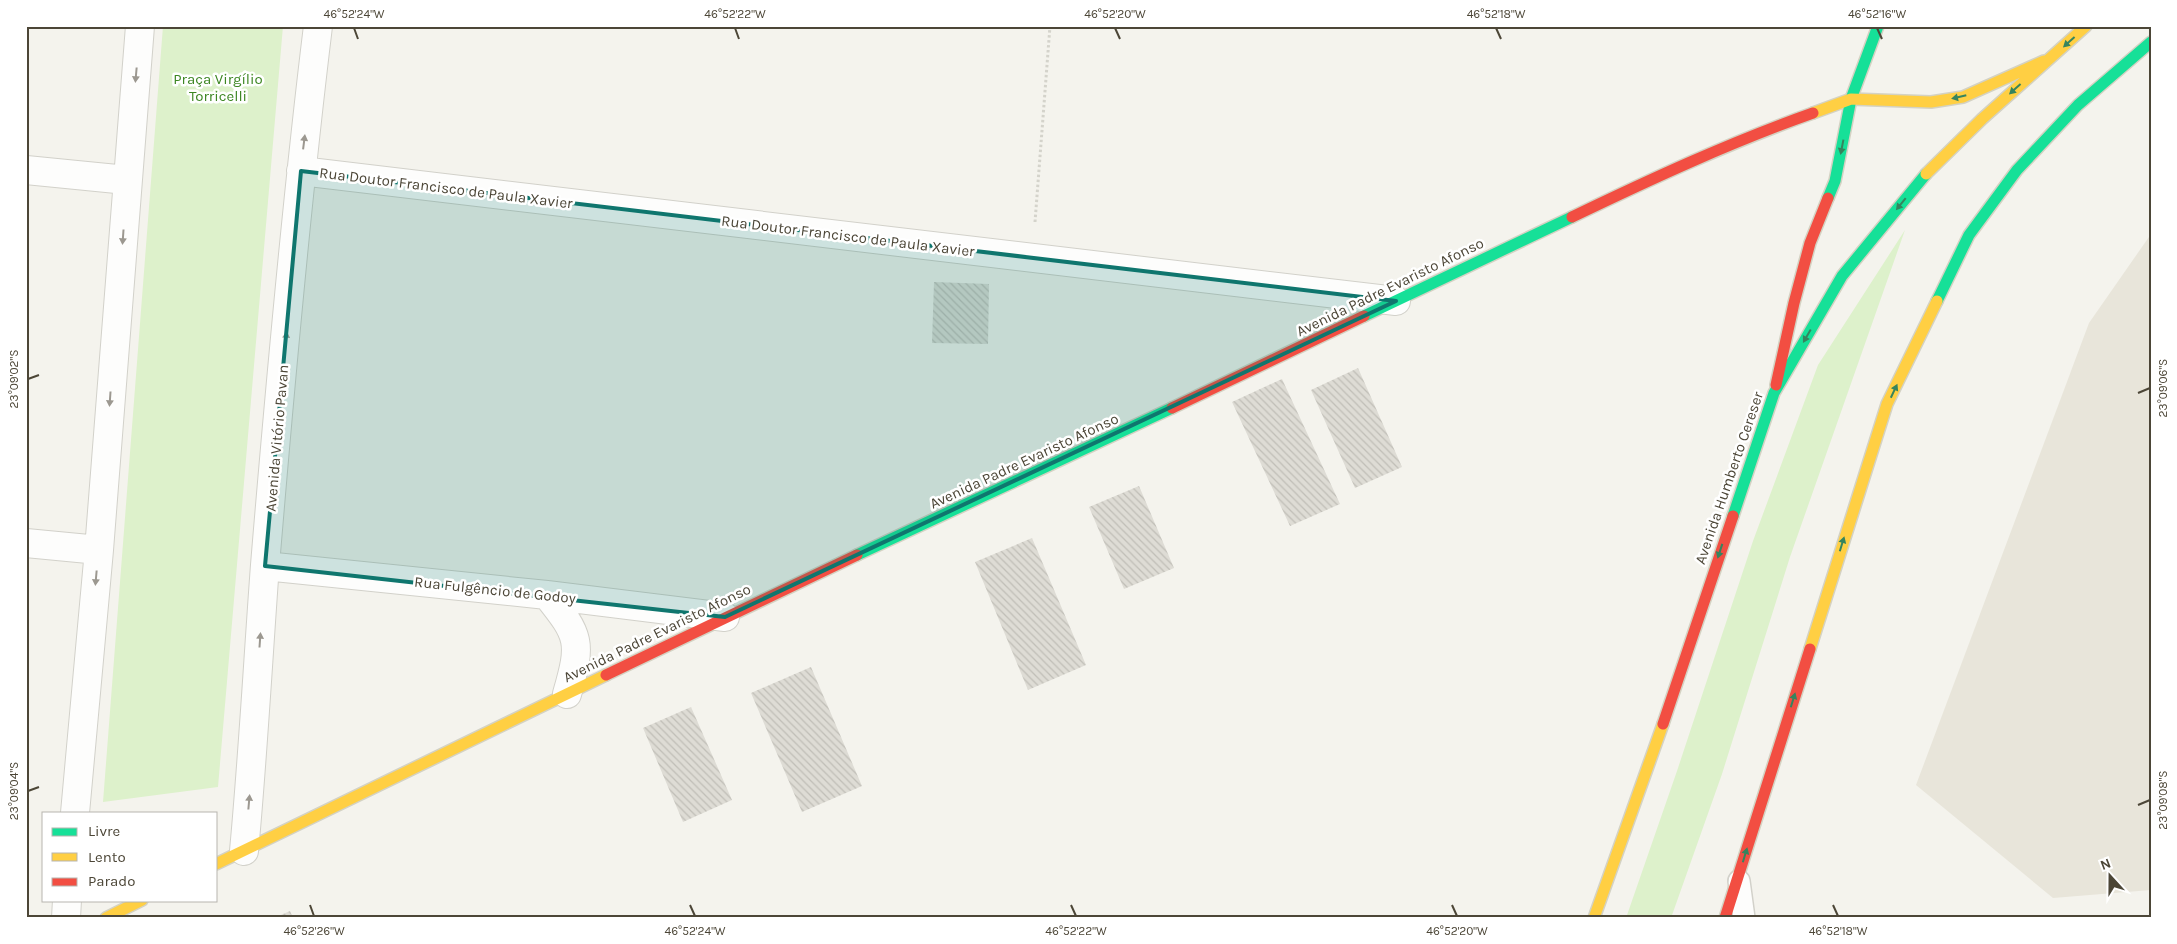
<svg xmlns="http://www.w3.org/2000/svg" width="2177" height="944" viewBox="0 0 2177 944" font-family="Karla,sans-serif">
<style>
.residential{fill:#e8e5da}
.green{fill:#ddf1cb}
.building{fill:url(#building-back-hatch)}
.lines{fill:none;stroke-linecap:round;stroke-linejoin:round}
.lane-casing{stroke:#d2d1ca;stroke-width:24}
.street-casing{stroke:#d2d1ca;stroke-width:30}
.fast-casing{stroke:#d4d2c3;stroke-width:14}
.slow-casing{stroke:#d4d2c3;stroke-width:14}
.jam-casing{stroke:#d4d2c3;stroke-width:14}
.path{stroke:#d4d3cb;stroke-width:3;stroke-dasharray:2.5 2.5;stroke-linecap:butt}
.lane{stroke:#fdfdfc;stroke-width:21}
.street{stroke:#fdfdfc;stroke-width:28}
.fast{stroke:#16e098;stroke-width:11}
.slow{stroke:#ffcf43;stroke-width:11}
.jam{stroke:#f24e42;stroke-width:11}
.oneway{fill:#36845e}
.oneway2{fill:#9c9890}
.marked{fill:#0f766e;fill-opacity:0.2;stroke:#0f766e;stroke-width:4;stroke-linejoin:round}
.ticks{fill:none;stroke:#4c4637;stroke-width:2}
.labels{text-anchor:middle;stroke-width:5;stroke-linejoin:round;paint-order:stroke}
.park-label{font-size:15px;fill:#3c8622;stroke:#fff}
.street-label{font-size:15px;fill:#4c4637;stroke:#fff}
.neatline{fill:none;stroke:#4c4637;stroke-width:2}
.ticks-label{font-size:12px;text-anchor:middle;fill:#4c4637}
</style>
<defs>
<pattern id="building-back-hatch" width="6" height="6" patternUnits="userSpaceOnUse" patternTransform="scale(1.25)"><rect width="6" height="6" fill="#dedcd5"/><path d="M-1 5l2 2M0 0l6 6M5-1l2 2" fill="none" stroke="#c0beb7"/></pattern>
</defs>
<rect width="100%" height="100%" fill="#f4f3ed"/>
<path class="residential" d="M2151 234V890L2053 898 1916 785 2089 323Z"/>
<path class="green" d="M163 26H283L218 787 103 802Z
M1905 230 1790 557 1722 774 1671 918H1626L1677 771 1753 541 1818 365Z"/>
<path class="building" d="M934 282 989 284 988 344 932 343Z
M1358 368 1402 467 1355 488 1311 390Z
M1282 379 1340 504 1290 526 1232 402Z
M1139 486 1174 568 1124 589 1089 507Z
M1032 538 1086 665 1028 690 975 562Z
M811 667 862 786 802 812 751 693Z
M691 707 732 800 683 822 643 728Z
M290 911 293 918H274Z"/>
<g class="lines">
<defs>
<path id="lane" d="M1739 881 1744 918"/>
<path id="street" d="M26 170 127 180
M301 171 1396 301
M26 543 99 550
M265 566 547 595 725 617
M547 595C580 636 582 642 567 694
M75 813 99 550 140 26
M244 851C253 755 258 660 265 565 280 385 296 205 318 26
M66 918 67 900"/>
<path id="fast" d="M1828 198 1835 181 1851 99 1878 26
M1937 301 1969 235 2017 170 2078 105 2151 42
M1364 316 1572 217
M1733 516 1774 393 1842 276 1926 174
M857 555 1172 408"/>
<path id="slow" d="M1813 113 1851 99 1931 102 1963 97 2044 61
M1926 174 1982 119 2086 26
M1810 649 1887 404 1937 301
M216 864 606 675
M106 918 142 900
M1594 918 1663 724"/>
<path id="jam" d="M1572 217C1651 179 1731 142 1813 113
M1776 385 1794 303 1810 243 1828 198
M1172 408 1364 316
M606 675 857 555
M1663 724 1733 516
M1725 918 1810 649"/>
</defs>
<use href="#lane" class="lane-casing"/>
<use href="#street" class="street-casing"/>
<use href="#fast" class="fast-casing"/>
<use href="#slow" class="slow-casing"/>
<use href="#jam" class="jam-casing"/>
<path class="path" d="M1035 222 1050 26"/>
<use href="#lane" class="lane"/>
<use href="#street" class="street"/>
<use href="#fast" class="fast"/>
<use href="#slow" class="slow"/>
<use href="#jam" class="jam"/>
</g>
<defs><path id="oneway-solid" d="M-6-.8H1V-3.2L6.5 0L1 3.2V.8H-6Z" transform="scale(1.25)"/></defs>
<g class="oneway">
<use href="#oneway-solid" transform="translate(2069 42) rotate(138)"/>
<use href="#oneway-solid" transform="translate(2015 89) rotate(138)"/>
<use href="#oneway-solid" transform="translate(1959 97) rotate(167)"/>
<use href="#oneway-solid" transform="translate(1842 147) rotate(101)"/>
<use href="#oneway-solid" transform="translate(1901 204) rotate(129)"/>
<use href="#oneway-solid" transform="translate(1807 336) rotate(120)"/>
<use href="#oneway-solid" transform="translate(1894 391) rotate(-65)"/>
<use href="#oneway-solid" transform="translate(1842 544) rotate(-73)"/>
<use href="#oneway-solid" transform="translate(1720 551) rotate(108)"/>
<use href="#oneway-solid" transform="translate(1793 700) rotate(-73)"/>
<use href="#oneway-solid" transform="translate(1745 855) rotate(-73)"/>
</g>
<g class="oneway2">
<use href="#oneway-solid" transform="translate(136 75) rotate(95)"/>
<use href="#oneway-solid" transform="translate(304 142) rotate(-83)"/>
<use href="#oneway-solid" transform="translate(123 237) rotate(94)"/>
<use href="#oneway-solid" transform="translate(286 339) rotate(-85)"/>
<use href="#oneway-solid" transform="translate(110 399) rotate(94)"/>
<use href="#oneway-solid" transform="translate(96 578) rotate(95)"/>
<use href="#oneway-solid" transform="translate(260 640) rotate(-86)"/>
<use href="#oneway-solid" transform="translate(249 802) rotate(-85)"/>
</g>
<path class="marked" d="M301 171 1396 301 725 617 265 566Z"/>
<path class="ticks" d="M354 28 358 39M735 28 739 39M1115 28 1120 39M1496 28 1501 39M1877 28 1882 39M28 379 39 375M2138 393 2150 388M28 791 39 787M2138 805 2150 800M310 905 314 916M690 905 695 916M1071 905 1076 916M1452 905 1457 916M1833 905 1838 916"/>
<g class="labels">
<g class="park-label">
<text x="218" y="84">Praça Virgílio<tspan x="218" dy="17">Torricelli</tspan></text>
</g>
<g class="street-label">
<text transform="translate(446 188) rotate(7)" y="5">Rua Doutor Francisco de Paula Xavier</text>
<text transform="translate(848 236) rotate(7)" y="5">Rua Doutor Francisco de Paula Xavier</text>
<text transform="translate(1390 287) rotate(-26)" y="5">Avenida Padre Evaristo Afonso</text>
<text transform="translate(277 438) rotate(-85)" y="5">Avenida Vitório Pavan</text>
<text transform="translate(1024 461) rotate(-25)" y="5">Avenida Padre Evaristo Afonso</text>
<text transform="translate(1729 478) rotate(-71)" y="5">Avenida Humberto Cereser</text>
<text transform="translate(495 590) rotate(6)" y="5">Rua Fulgêncio de Godoy</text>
<text transform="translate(657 633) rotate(-26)" y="5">Avenida Padre Evaristo Afonso</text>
</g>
</g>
<rect width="2177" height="944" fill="none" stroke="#ffffff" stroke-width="55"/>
<rect x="42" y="812" width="175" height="90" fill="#ffffff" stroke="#b7b5af"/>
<rect x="52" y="828" width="25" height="8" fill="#16e098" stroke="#b7b5af"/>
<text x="88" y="836" font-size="15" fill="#4c4637">Livre</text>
<rect x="52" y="853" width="25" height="8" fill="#ffcf43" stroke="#b7b5af"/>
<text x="88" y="862" font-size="15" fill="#4c4637">Lento</text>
<rect x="52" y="878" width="25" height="8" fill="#f24e42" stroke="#b7b5af"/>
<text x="88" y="886" font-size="15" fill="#4c4637">Parado</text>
<g transform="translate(2110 876) rotate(339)" stroke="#ffffff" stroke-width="4" paint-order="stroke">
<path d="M0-4L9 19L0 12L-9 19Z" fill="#4c4637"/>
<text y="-8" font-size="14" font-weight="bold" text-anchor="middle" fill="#4c4637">N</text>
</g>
<rect x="28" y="28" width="2122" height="888" class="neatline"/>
<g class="ticks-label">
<text x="354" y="18">46°52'24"W</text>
<text x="735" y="18">46°52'22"W</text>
<text x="1115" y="18">46°52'20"W</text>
<text x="1496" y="18">46°52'18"W</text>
<text x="1877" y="18">46°52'16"W</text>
<text transform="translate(14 379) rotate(-90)" y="4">23°09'02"S</text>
<text transform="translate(2163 388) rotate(-90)" y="4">23°09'06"S</text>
<text transform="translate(14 791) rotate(-90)" y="4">23°09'04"S</text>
<text transform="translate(2163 800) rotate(-90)" y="4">23°09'08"S</text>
<text x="314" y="935">46°52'26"W</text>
<text x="695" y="935">46°52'24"W</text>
<text x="1076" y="935">46°52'22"W</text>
<text x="1457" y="935">46°52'20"W</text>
<text x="1838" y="935">46°52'18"W</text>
</g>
</svg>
